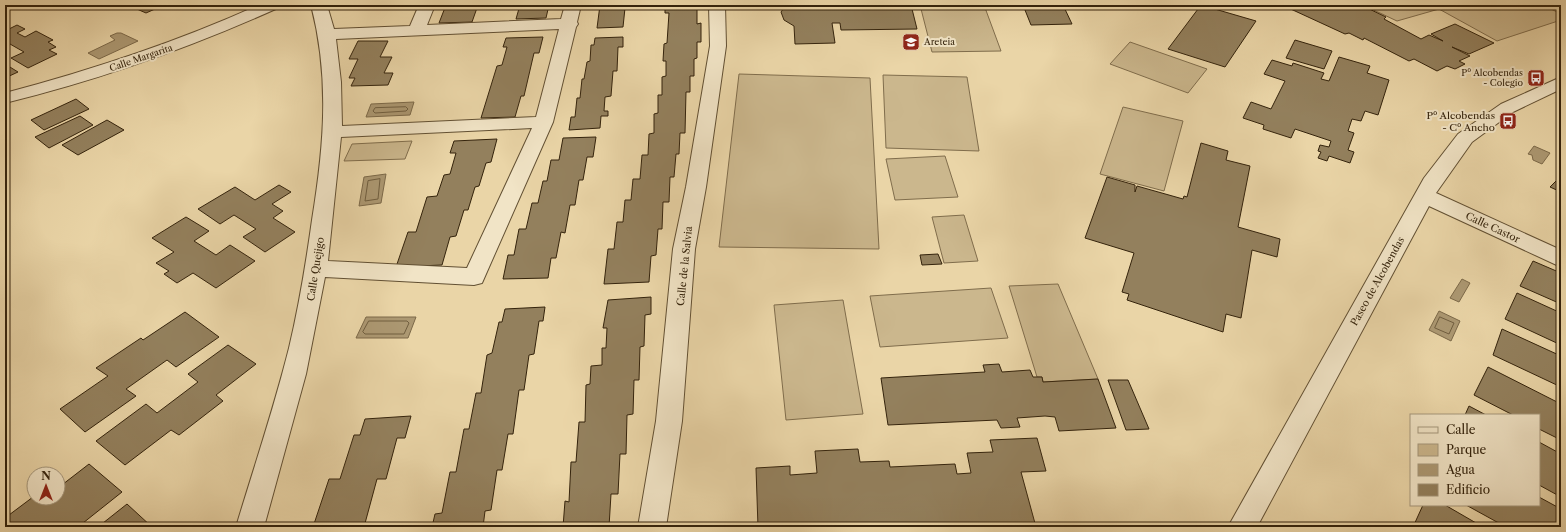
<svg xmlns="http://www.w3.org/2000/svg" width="1566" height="532" viewBox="0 0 1566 532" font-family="'Libre Caslon Text',serif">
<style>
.green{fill:#cbb78d;stroke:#806d4c}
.water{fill:#ac9872;stroke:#7c6949}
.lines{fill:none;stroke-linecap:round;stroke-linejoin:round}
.shore{stroke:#705e3f;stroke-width:1}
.building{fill:#93805d;stroke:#34230c}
.minor-casing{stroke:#625033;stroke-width:2}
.minor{fill:#f1e4c6;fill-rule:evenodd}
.labels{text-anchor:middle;stroke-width:4;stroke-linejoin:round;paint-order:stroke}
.far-poi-label{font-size:9px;fill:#34230c;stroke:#f1e4c6;text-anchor:start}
.far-street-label{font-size:9px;fill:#34230c;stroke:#f1e4c6}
.poi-label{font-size:10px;fill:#34230c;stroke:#f1e4c6;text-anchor:end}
.street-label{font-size:10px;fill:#34230c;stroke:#f1e4c6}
</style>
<rect width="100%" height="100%" fill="#ead5a7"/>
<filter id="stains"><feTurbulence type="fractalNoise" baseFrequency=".005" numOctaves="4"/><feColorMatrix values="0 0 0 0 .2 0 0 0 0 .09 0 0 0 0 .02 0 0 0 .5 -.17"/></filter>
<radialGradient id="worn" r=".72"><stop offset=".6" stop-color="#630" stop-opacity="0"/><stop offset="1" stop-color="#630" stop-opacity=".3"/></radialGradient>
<path class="green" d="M920 5H984L1001 51 932 52Z
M1363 5H1543L1561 14V20L1497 41 1439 9 1397 21Z
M1130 42 1207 69 1188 93 1110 64Z
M739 74 870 78 879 249 719 247Z
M883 75 967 77 979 151 886 148Z
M1123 107 1183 121 1164 191 1100 174Z
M412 141 405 159 344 161 352 144Z
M945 156 958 197 895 200 886 159Z
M964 215 978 261 944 263 932 217Z
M1058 284 1098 379 1043 382 1042 377H1037L1009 286Z
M991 288 1008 338 880 347 870 296Z
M843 300 863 414 786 420 774 305Z"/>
<path class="water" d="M117 33H121L138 41 99 59 88 53 115 40 110 36Z
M414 102 410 115 366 117 371 104Z
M1534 146 1550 153 1542 164 1533 160 1532 155 1528 154Z
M386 174 381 203 359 206 364 177Z
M1462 279 1470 283 1459 302 1450 298Z
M1439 311 1460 321 1451 341 1429 330Z
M366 317H416L408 338H356Z"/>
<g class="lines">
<path class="shore" d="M406 107 408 109 406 111 375 113 373 111 375 108Z
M380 179 378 199 365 201 368 181Z
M1440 317 1454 323 1449 334 1435 328Z
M369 321H407L409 323 404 334H365L363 332Z"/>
</g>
<path class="building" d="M122 5H164L146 13 130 6 127 7Z
M446 5H478L472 22 439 23Z
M520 5H549L546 18 516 19Z
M600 5H631L630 7 625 8 623 27 597 28Z
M665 5H697V24L701 23V42H697V58L694 59V76H690V92H686L685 133H680L679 154H676L674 177H670L669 202H663L662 229H658L656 255 651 256 649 282 604 284 608 249H614L617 222H623L625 200H631L633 179H640L642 155H648L649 134 654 133V114L658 113V95H662V77L666 76V61H663L664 44 667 43 669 13H665Z
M786 5H911L917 29 841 30 840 23H832L835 43 795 44 794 26 784 20 781 12Z
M1023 5H1063L1072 24 1031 25Z
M1201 5 1256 21 1225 67 1168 49Z
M1282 5H1361L1386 17 1384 19 1421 39 1429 35 1443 41 1431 34 1455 24 1494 43 1469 54 1452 47 1470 56 1459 61 1465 64 1455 69 1447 66 1437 71 1414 59 1409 61 1364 38 1363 40 1349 33 1345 34Z
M17 25 25 29 17 33 25 37 36 31 53 40 48 42 56 47 49 50 57 54 28 68 11 58 24 52 10 44 5 46V31Z
M543 37 539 53H534L524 96H521L515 117 481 118 497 66 502 65 507 47H503L506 38Z
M623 37V47H618L617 71H613L611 96 605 97 604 111H608V116H601L600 128 569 130 571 117H575L577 98H580L582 79H584L587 62 590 61 591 45H594L595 38Z
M1295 40 1332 51 1324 69 1286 58Z
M358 41H388L380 57H392L384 73H393L388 85 351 86 355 78H349L358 59H349Z
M1339 57 1370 66 1367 73 1389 80 1378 115 1365 111 1361 121 1352 119 1348 131 1354 133 1348 150 1354 152 1350 163 1329 156 1327 161 1318 158 1321 152 1318 151 1320 145 1329 147 1331 141 1295 129 1291 138 1263 129 1264 125 1243 118 1251 102 1271 109 1285 81 1264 74 1272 60 1292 66 1293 63 1324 73 1321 79 1329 81Z
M5 64 18 72 5 78Z
M76 99 89 109 44 130 31 120Z
M80 116 93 125 49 148 35 137Z
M107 120 124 130 78 155 62 145Z
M596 137 593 157H587L583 180H579L575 205H570L565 233 561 232 556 258H551L548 278 503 279 508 255H514L519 229H526L532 203H538L543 181H547L551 160H559L563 138Z
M497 139 491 162 486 163 479 186 475 187 468 210H464L456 236 450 237 442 265 396 267 408 232H416L427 197 437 196 444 175 450 174 456 153H450L454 141Z
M1201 143 1228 151 1226 160 1250 166 1238 227 1280 239 1277 257 1252 250 1241 318 1226 314 1223 332 1127 300 1129 294 1122 292 1134 253 1085 238 1107 177 1135 185V192L1137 186 1183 199 1184 196 1187 197Z
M1561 176V192L1550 187Z
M279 185 291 192 272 204 283 211 273 218 295 232 265 252 243 237 256 229 234 215 220 224 198 209 235 187 255 200Z
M186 217 209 231 194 241 216 255 230 245 255 261 216 288 193 273 177 283 164 274 169 271 156 263 174 252 152 238Z
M938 254 942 264 922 265 920 255Z
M1533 261 1561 273V304L1520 286Z
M1517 293 1561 313V345L1505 319Z
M651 297V314L645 315 644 346 640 347 639 380H634L633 414 627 415 626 454H620L618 494H611L609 527H563L565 501 569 502 571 462H576L579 422H585L586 385 590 384 591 366 602 365V348H606L607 328H603L608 300Z
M545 307 543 321H539L534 354 529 355 524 390H519L513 434H508L502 470H497L491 510 485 511 483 527H432L435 514 442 513 450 472H456L464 429H469L476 393H481L487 355 492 353 499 322H502L505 309Z
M185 312 219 337 176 367 167 360 126 389 136 396 85 432 60 409 108 376 96 368 141 338 143 340Z
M1502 329 1561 356V387L1493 355Z
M228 345 256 364 216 395 223 401 179 435 171 430 125 465 96 441 146 404 157 413 198 382 188 374Z
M999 364 1002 372 1030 370 1033 377H1042L1043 382 1098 379 1116 428 1059 431 1055 417 1045 416 1017 418 1020 427 1001 428 997 420 888 425 881 378 985 372 983 365Z
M1488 367 1561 404V440L1539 429V415H1513L1474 395Z
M1108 380H1128L1149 429 1126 430Z
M1469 406 1486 415H1465Z
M411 416 405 438H397L386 479H377L364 527H313L329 479H340L354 435H360L365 419Z
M1037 438 1046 471 1021 472 1036 527H758L756 468 790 466V475L817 473 815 451 858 449 860 462 889 461 890 467 955 464 957 474 971 473 967 453 993 452 990 440Z
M1539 442 1561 454V497L1539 485Z
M89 464 122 492 78 527H61L57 523 52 527H5V518L33 497 39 502 44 498H58V488Z
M1539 497 1561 509 1558 527H1506L1466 505H1539Z
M127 504 152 527H98Z
M1423 505H1445L1483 527H1413Z"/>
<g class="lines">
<defs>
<path id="minor" d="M259 5H280L278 8C189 48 99 80 5 103V93C92 70 177 42 259 5Z
M311 5H327L334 29 410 26 419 5H435L427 25 561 19 565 5H581L577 22 578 24 576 27 553 122 482 283 474 285 325 277 306 374 264 527H236C254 467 274 408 289 348 299 306 306 263 312 220 324 146 330 78 311 5ZM559 29 536 117 342 126 341 82 336 39ZM532 128 467 268 328 261 341 137Z
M709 5H725L726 46 706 187 695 249 682 421 666 527H638L656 421 673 249 686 187 710 46Z
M1561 77V89L1513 112 1472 142 1436 193 1561 250V267L1429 206 1257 527H1228L1424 178 1458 134 1501 104Z"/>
</defs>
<use href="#minor" class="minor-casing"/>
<use href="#minor" class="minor"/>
</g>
<defs>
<symbol id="school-square" viewBox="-11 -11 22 22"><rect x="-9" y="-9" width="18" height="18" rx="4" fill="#8f2418" stroke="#f1e4c6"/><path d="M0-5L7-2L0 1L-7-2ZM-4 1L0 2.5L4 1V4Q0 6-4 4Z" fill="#fff"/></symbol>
<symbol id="bus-square" viewBox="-11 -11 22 22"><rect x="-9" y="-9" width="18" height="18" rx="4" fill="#8f2418" stroke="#f1e4c6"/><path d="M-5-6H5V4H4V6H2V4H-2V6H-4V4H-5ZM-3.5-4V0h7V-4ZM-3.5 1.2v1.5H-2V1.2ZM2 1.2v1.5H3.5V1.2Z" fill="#fff"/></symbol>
</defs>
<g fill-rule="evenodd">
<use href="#school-square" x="901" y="32" width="20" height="20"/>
<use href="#bus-square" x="1526" y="68" width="20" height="20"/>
<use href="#bus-square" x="1498" y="111" width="20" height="20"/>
</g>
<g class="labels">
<g class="far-poi-label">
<text x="924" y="45">Areteia</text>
<text x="1523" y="76" text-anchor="end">Pº Alcobendas<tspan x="1523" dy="10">- Colegio</tspan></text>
</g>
<g class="far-street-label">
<text transform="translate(141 58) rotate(-19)" y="3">Calle Margarita</text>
</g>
<g class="poi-label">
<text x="1495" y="119">Pº Alcobendas<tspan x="1495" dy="12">- Cº Ancho</tspan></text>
</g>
<g class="street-label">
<text transform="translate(1493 227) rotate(25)" y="4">Calle Castor</text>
<text transform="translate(684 266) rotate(-84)" y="4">Calle de la Salvia</text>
<text transform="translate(315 269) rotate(-81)" y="4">Calle Quejigo</text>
<text transform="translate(1377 281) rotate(-61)" y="4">Paseo de Alcobendas</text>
</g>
</g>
<rect width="1566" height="532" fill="none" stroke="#ead5a7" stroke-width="20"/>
<rect x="6" y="6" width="1554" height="520" fill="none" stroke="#34230c" stroke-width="2"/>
<rect x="10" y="10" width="1546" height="512" fill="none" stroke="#34230c"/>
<rect x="1410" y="414" width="130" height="92" fill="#f1e4c6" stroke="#a5977c"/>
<rect x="1418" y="427" width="20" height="6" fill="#f1e4c6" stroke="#a5977c"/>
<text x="1446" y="434" font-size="12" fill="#34230c">Calle</text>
<rect x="1418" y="444" width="20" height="12" fill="#cbb78d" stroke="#a5977c"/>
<text x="1446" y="454" font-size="12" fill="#34230c">Parque</text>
<rect x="1418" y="464" width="20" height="12" fill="#ac9872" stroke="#a5977c"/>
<text x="1446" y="474" font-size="12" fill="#34230c">Agua</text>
<rect x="1418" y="484" width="20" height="12" fill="#93805d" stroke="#a5977c"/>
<text x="1446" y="494" font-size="12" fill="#34230c">Edificio</text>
<g transform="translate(46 486)"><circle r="19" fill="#f1e4c6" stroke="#a5977c"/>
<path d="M0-3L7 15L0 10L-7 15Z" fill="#8f2418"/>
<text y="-6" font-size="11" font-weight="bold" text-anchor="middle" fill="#34230c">N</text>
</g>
<rect width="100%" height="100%" filter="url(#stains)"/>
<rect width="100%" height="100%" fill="url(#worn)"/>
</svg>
